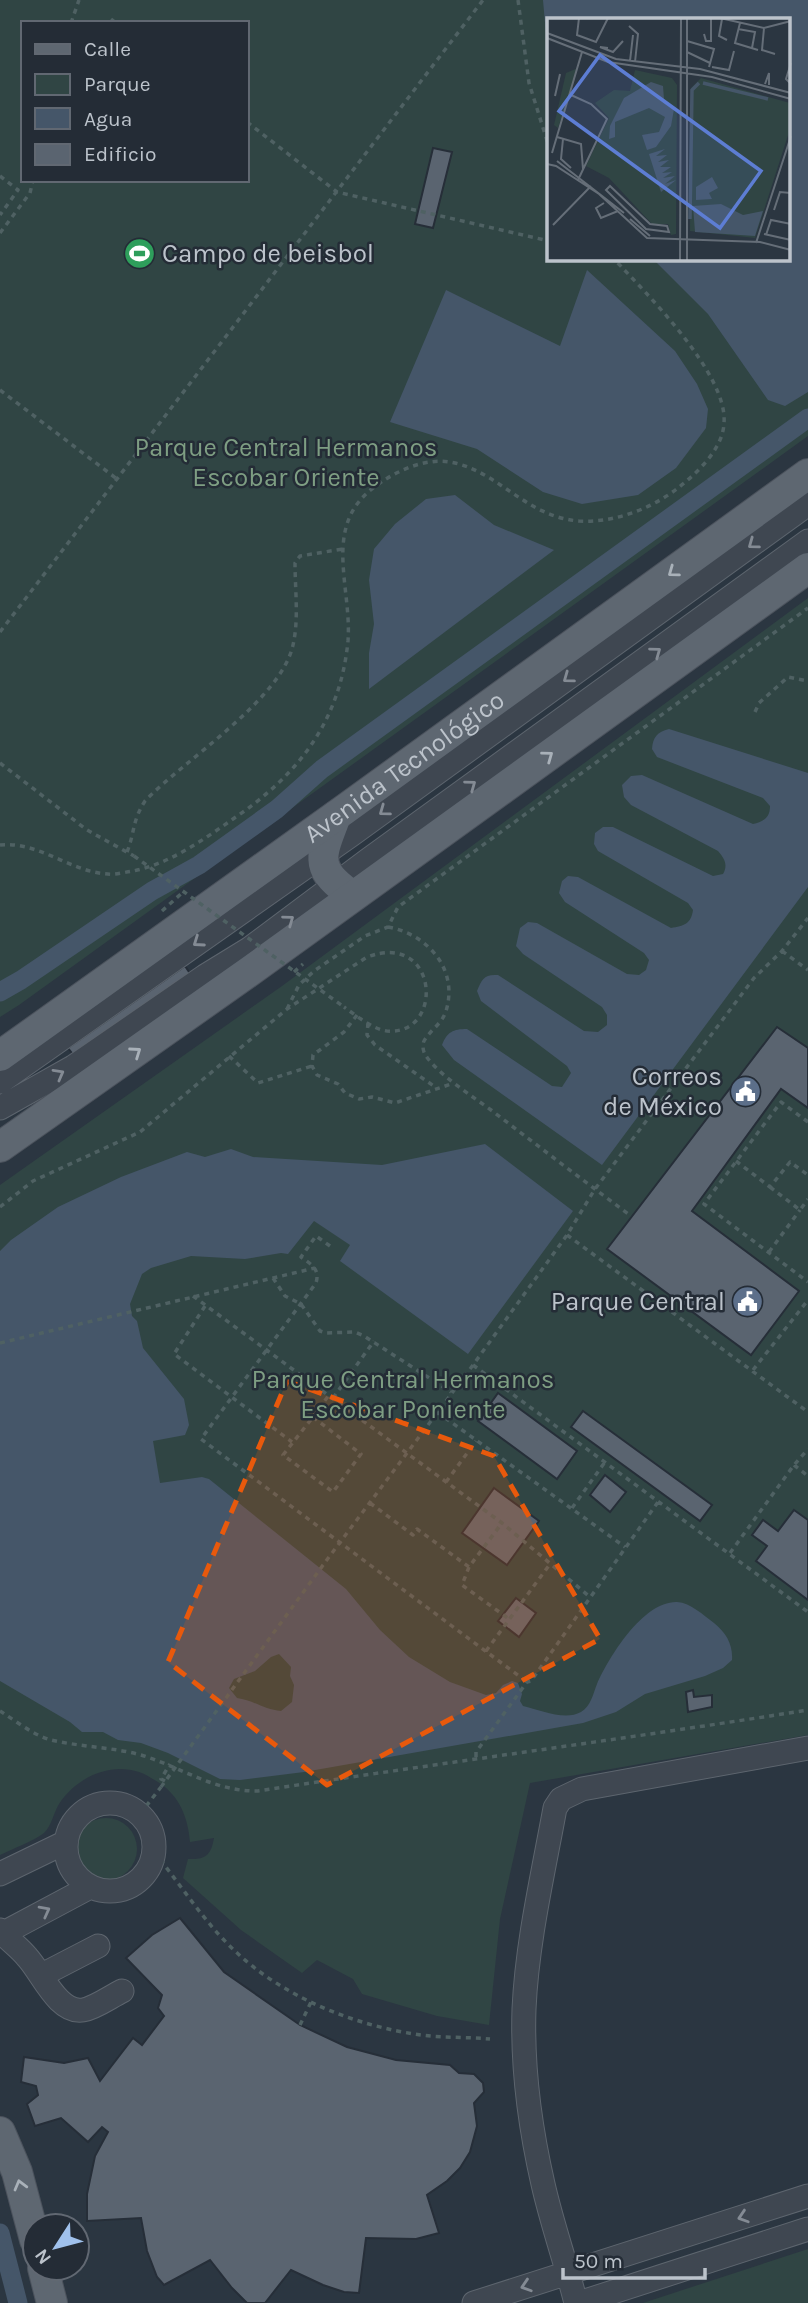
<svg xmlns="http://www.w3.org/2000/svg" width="808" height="2303" viewBox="0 0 808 2303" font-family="Karla,sans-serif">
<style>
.green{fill:#304544;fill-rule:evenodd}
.water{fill:#455669;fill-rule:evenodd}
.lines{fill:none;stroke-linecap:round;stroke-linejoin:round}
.canal{stroke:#455669;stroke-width:19}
.building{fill:#5a6470;stroke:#262e38;stroke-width:2}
.minor-casing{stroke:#5d656e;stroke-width:25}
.major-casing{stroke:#4c535d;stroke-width:32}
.path{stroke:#4f6163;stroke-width:3.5;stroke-dasharray:5 5;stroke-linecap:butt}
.minor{stroke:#3f4751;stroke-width:23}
.major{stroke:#5e6771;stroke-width:30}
.path-bridge{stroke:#4f6163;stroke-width:3.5;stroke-dasharray:5 5;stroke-linecap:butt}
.oneway{stroke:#848b94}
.oneway2{stroke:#a9b1b9}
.marked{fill:#e8590c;fill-opacity:0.2;stroke:#e8590c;stroke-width:5;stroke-dasharray:14 9;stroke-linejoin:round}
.labels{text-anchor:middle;stroke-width:5;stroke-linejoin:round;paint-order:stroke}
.poi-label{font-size:26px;fill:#bcc3cb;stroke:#242c36;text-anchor:end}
.park-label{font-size:26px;fill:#7e9e83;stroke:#242c36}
.street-label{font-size:26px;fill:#bcc3cb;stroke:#242c36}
.inset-river{fill:none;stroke:#455669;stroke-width:3.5}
.inset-road{fill:none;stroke:#656e78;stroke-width:2}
.view{fill:#5d7dd3;fill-opacity:0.15;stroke:#5d7dd3;stroke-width:3.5}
.inset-edge{fill:none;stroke:#bcc3cb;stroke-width:3.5}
</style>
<rect width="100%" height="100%" fill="#2b3641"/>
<path class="green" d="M0 0H808V436L19 1005 0 1017ZM549 19H789V259H549ZM23 23H247V180H23Z
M808 598V1735L530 1783 500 1919 489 2025 437 2016 362 1994 353 1979 317 1960 302 1973 241 1930 183 1878 188 1859C206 1860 211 1855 214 1838L190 1842C188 1818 180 1796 158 1782 152 1779 146 1774 139 1772 109 1762 76 1778 59 1804 54 1812 51 1827 44 1833 32 1842 14 1848 0 1855V1185L282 986Z
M75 1849a31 31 0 1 1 62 0a31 31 0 1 1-62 0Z
M808 2249V2303H643Z"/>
<path class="water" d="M543 0H808V392L785 406 768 400 708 314 653 259H789V19H549V68Z
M587 270 675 351 697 384 708 409 706 428 676 468 638 495 582 504 543 492 477 449 390 422 446 290 560 346Z
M455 495 494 525 554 550 369 689V653L374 624 369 580 374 549 395 524 426 499Z
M669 729 808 773V887L602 1165 454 1060 442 1045C447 1032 453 1029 467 1029L552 1086 562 1087 571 1073 567 1066 481 1001 477 991C482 979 484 974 498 975L584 1031 598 1032 607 1025V1015L602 1007 523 954 516 946 520 928 528 922 537 923 627 974 639 975 646 970 649 960 644 953 565 902 559 893 562 881 568 876 578 877 671 928C684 926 691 924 693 910L688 903 598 851 594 844 595 833 603 827H613L713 876 723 874C728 865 725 859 718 851L631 805 624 797 622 785 631 776 642 775 753 824C764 821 770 818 770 806L763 798 657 757 652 749C653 737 657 732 669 729Z
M485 1144 573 1211 468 1354 340 1261 350 1245 314 1221 288 1254 281 1253 245 1259 191 1256 151 1268 142 1274 130 1304 132 1316 137 1321 143 1348 184 1399 189 1425 185 1435 153 1441 160 1483 202 1477 209 1479 346 1589 380 1630 409 1657 450 1682 486 1695 496 1693 503 1685 512 1681 518 1683 522 1694 520 1701 523 1706C540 1710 565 1721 581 1712 591 1706 593 1694 597 1684 609 1657 643 1601 677 1602 691 1603 703 1615 714 1623 726 1633 733 1644 732 1660L723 1668 705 1676 645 1694 616 1712 583 1723 304 1772 240 1780 220 1779 168 1753 141 1743 118 1740 103 1732H82L70 1722 0 1681V1251L11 1240 58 1207 121 1177 187 1152 205 1157 231 1149 253 1157 382 1165ZM279 1654 291 1667 290 1676 294 1685 292 1702 281 1711C265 1710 253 1700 237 1698L229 1688 234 1679 255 1671 271 1657Z"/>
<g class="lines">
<path class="canal" d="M0 992 21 980 152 891 199 865 277 809 322 769 808 418
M0 2233 18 2303"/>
</g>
<path class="building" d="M433 148 452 152 433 228 415 224Z
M185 966 191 975 75 1057 68 1048Z
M777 1027 808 1048V1108L781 1089 692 1211 799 1291 751 1355 607 1249Z
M498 1393 577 1451 557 1479 478 1421Z
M583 1411 712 1505 700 1521 571 1427Z
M605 1475 626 1492 610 1512 590 1495Z
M494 1488 539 1521 507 1565 462 1533Z
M794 1510 808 1520V1600L756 1561 767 1546 752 1535 763 1520 778 1531Z
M516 1598 536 1613 519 1637 498 1621Z
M693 1690 694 1697 712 1695V1707L688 1712 686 1692Z
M180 1918 224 1972 300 2025 347 2047 396 2060 450 2065 459 2073 474 2074 483 2083 484 2092 474 2103 477 2126 470 2152 460 2168 447 2181 427 2195 439 2233 416 2239 366 2238 359 2293 344 2292 323 2285 291 2270 265 2303H247L232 2288 210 2260 164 2285 157 2277 147 2251 141 2218 87 2221V2194L95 2156 108 2132 102 2127 88 2142 61 2118 35 2126 27 2104 38 2095 36 2086 21 2082 24 2057 64 2063 88 2058 100 2081 133 2038 142 2045 164 2016 158 2008 162 1995 126 1958 152 1935Z"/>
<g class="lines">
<defs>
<path id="minor" d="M0 1082 351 835 808 504
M0 1108 73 1067 205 976 249 949 368 860 808 541
M66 1847a44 44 0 1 1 88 0a44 44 0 1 1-88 0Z
M0 1874 66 1842
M0 1930C8 1940 19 1947 27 1957 42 1973 58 2014 83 2010 95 2008 110 1997 122 1991
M0 1935 90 1887
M42 1975 98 1946
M474 2303 808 2196
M576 2303C566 2263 552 2224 543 2184 530 2127 522 2068 524 2009 527 1942 543 1874 555 1808L561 1799 582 1789 808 1748
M579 2303 808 2229"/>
<g id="major">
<path d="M336 816C320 858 313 868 353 896"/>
<path id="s1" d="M0 1056 344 810 808 474"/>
<path d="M0 1147 250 971 808 568"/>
<path d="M0 2132 17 2172 35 2240"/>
<path d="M43 2268 52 2303"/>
</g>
</defs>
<use href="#minor" class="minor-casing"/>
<use href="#major" class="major-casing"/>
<path class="path" d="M518 0 529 83 549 147
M111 19 116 23
M71 23 79 0
M247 122 337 192 549 241
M0 176 18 190 0 215
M0 233 30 193 33 180
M0 390 117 479
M0 632 483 0
M755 712 759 703 788 677 808 681
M0 763 87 830 134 856
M0 845C39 841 70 872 108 874 116 875 125 872 133 871 169 864 203 840 233 819 298 775 340 722 348 641 352 587 322 527 373 488 395 471 427 456 455 463 501 474 527 517 579 521 614 523 651 509 678 488 697 473 723 449 724 423 728 374 646 293 614 259
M127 852C135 832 132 821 145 801 184 760 281 700 293 645 299 619 295 590 295 563L300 556 343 549
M162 911 183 892
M388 927C427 934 459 969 446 1011 442 1024 430 1030 424 1041 422 1045 423 1052 426 1056 439 1075 472 1096 491 1110 538 1146 584 1181 631 1216
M782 951 808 970
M294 972 303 964
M287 1009 299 985 314 971 365 936 388 927 398 907 808 608
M357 1015 344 1032 313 1055 312 1066 317 1075 338 1084 345 1093 359 1099 372 1097 395 1103 454 1083
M368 1023 367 1035 375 1045 438 1089
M229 1056 258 1083 312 1066
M808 1122 781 1102 704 1204 808 1282
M736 1161 770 1187 790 1162 808 1175
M770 1187 800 1210 808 1199
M0 1207 33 1181 140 1132 287 1009 367 957C439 930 445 1036 387 1031 372 1029 357 1016 344 1007
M567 1235 808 1412
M330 1246 316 1236 301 1257C312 1265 320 1269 316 1283L201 1439 527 1682
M769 1252 800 1210
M273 1278 285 1296 301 1304 320 1331 326 1333 355 1332 364 1336 451 1392
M193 1296 502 1523 590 1597
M205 1306 174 1354 292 1442
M0 1343 315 1268
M473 1365 808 1612
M753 1370 808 1300
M333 1398 374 1341
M437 1412 625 1547
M313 1417 361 1454 333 1492 283 1455Z
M313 1417 329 1395
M794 1465 808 1476
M446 1482 476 1441
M370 1503 413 1535 417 1529 469 1567 502 1523
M572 1508 605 1462
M730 1553 794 1465 808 1449
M326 1561 473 1365 567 1235 595 1189 754 978 782 951 808 918
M469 1567 462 1585 509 1619
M486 1651 550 1564
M0 1711C16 1721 33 1735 51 1740 81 1747 112 1747 141 1755 181 1767 215 1792 258 1791 441 1763 625 1739 808 1710
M476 1757V1752L527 1682 531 1681 658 1502
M165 1781 161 1779 170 1764
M140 1814 161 1787
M154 1852C181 1885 204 1922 235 1951 283 1997 355 2026 421 2035 444 2038 468 2037 490 2039
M300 2025 311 2002"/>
<use href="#minor" class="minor"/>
<use href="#major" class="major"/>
<path class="path-bridge" d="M134 856 344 1007
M161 1787 326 1561"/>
</g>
<defs><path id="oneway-chevron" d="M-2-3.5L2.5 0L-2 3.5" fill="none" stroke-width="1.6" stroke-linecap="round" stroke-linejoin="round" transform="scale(1.75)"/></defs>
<g class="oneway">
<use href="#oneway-chevron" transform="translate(753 544) rotate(144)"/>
<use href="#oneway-chevron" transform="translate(656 652) rotate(-36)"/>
<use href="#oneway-chevron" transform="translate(568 678) rotate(144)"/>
<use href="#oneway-chevron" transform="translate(471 785) rotate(-36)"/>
<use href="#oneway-chevron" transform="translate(384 811) rotate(144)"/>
<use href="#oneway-chevron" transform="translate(289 920) rotate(-36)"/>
<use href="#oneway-chevron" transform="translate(198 942) rotate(145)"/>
<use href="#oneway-chevron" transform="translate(59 1074) rotate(-29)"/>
<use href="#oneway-chevron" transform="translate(45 1911) rotate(-28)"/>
<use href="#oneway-chevron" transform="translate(743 2217) rotate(162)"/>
<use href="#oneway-chevron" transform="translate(526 2286) rotate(162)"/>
</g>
<g class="oneway2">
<use href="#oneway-chevron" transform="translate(673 572) rotate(144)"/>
<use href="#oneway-chevron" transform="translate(548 756) rotate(-36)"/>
<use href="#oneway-chevron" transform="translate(136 1052) rotate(-35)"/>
<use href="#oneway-chevron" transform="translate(20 2185) rotate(-105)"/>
</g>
<path class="marked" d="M287 1381 494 1456 600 1639 327 1785 168 1662Z"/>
<defs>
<symbol id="stadium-disc" viewBox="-11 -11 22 22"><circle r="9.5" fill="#2e9e5b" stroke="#242c36"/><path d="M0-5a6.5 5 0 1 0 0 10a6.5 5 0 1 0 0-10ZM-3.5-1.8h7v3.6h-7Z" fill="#fff"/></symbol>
<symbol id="civic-disc" viewBox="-11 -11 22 22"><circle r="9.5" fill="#5c6f8a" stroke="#242c36"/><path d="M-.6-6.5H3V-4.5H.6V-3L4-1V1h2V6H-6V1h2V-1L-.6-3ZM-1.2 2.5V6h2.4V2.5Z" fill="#fff"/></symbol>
</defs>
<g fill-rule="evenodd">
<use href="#stadium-disc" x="122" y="236" width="35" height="35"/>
<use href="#civic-disc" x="728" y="1074" width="35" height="35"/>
<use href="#civic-disc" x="730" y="1284" width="35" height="35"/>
</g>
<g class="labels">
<g class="poi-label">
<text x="162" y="262" text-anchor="start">Campo de beisbol</text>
<text x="722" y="1085">Correos<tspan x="722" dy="30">de México</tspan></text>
<text x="725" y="1310">Parque Central</text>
</g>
<g class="park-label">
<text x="286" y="456">Parque Central Hermanos<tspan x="286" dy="30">Escobar Oriente</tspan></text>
<text x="403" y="1388">Parque Central Hermanos<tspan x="403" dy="30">Escobar Poniente</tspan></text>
</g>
<g class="street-label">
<text dy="9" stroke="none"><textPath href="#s1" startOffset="497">Avenida Tecnológico</textPath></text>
</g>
</g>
<g transform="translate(547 18)">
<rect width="243" height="243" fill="#2b3641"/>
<path d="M31 50 11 110 7 107 19 55ZM88 52 125 60 130 67 129 216 124 217 121 206H105L62 160 39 148 62 100 48 85 67 72 83 73ZM154 60 243 85V111L208 220 143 213 144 70Z" fill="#304544"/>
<path d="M104 64 116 68 117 81 127 91 124 108 109 129 100 132 95 117 112 114 118 99 102 90 68 104V119L62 121 63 108 77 80ZM118 131 109 138 120 137 111 144 122 142 113 149H124L115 155 125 154 116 160 128 158 118 166 129 162 114 174 102 136ZM165 159 171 170 162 175 165 181 149 182V169ZM174 186 196 197 216 193 208 218 148 214 146 188Z" fill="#455669"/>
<path class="inset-river" d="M156 65 221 81M143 201 145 72 152 65"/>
<path class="inset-road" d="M32 0 30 17 49 24 61 0M173 0 217 10 244 3M175 1 172 18 180 22M193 5 188 25 211 32M82 8 91 16 88 44M217 10 215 32 228 36M191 11 208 14 205 30M0 15 69 41 153 51 244 75M157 16 159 23H164V0M0 20 61 44 165 59 244 81M140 23 167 31 162 49M61 30 53 29 66 34 76 23M140 34 163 45M83 43 86 17M244 45 239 61 244 66M165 49 182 52 187 33M218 66 222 55V67M24 77 44 86 60 101 31 162M8 78 13 56M10 119 34 126 36 151M16 121 14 141 24 150M5 135 35 34M10 143 77 195M0 146 9 148 52 176 100 220 213 224 244 232M63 168 103 206 120 208 122 214 99 211 59 172ZM57 185 49 190 54 200 71 193M227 192 233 174 244 175M83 201 103 218M6 207 44 168M217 216 244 222M219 217 224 202 244 206M209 225 244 118M133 243 134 0M140 243V0"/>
<path class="view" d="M53 37 214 153 173 210 12 93Z"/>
<rect width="243" height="243" class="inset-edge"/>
</g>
<rect x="21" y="21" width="228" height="161" fill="#242c36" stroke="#616872" stroke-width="2"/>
<rect x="35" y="44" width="35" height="10" fill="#5e6771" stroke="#616872" stroke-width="2"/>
<text x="84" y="56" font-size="21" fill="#bcc3cb">Calle</text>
<rect x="35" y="74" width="35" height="21" fill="#304544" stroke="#616872" stroke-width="2"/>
<text x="84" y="91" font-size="21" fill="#bcc3cb">Parque</text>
<rect x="35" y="108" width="35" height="21" fill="#455669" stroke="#616872" stroke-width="2"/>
<text x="84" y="126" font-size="21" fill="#bcc3cb">Agua</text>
<rect x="35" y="144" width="35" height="21" fill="#5a6470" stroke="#616872" stroke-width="2"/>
<text x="84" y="161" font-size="21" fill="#bcc3cb">Edificio</text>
<g transform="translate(56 2247) rotate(234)"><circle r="33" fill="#242c36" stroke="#616872" stroke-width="2"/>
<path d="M0-5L12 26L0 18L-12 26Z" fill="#a0c1ec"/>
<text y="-10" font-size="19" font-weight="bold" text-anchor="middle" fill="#bcc3cb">N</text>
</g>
<path d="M563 2268v10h142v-10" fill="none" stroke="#bcc3cb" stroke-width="3.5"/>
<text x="574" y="2268" font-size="21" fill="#bcc3cb" stroke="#242c36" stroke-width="5" paint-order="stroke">50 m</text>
</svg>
